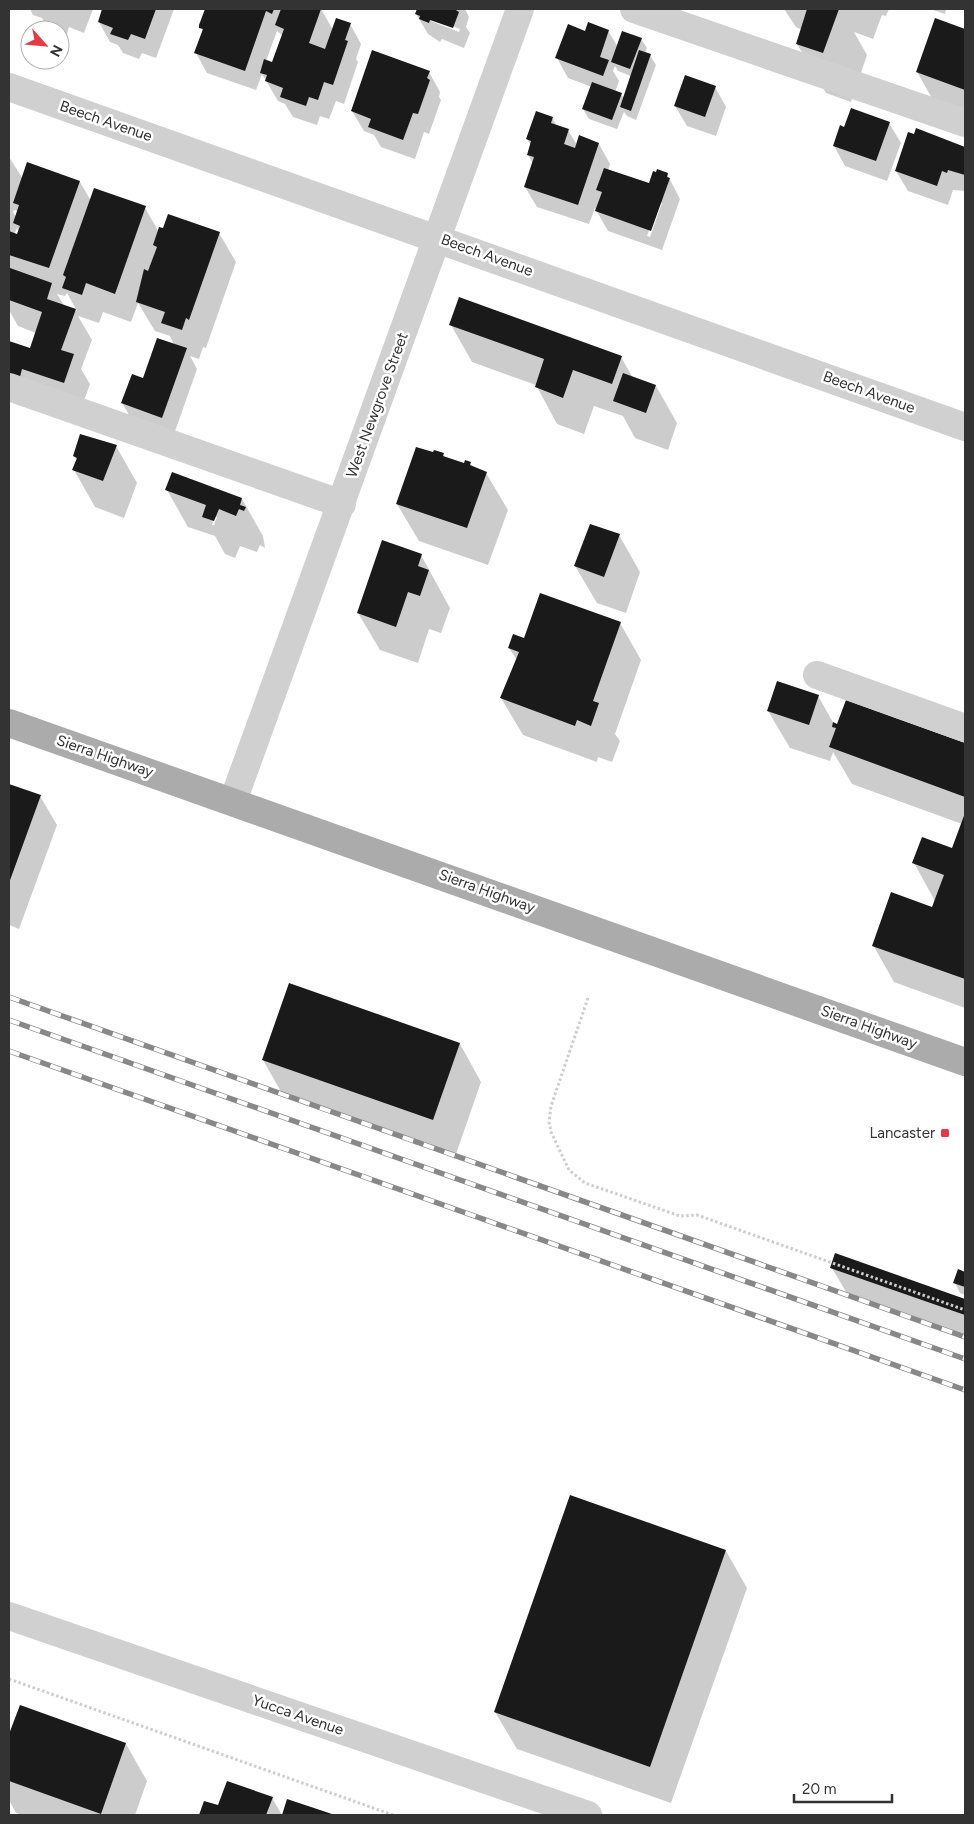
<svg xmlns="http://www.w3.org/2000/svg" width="974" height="1824" viewBox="0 0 974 1824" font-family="Figtree,sans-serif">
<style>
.shadow{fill:#0003;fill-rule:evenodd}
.building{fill:#1a1a1a}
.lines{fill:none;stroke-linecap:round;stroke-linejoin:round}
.path{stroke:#cdcdcd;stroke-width:3;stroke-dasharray:2.5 2.5;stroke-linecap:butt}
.minor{stroke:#d0d0d0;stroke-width:28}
.major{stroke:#ababab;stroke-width:28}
.rail-casing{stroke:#888;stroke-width:5.5}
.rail{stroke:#fff;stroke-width:4;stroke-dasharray:11;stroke-linecap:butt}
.poi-dot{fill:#e63946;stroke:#fff;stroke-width:2}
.labels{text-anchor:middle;stroke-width:5;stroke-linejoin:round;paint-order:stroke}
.street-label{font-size:15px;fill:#333;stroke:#fff}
.poi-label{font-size:15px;fill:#333;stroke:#fff;text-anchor:end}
</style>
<rect width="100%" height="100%" fill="#fff"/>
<path class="shadow" d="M30 9H93L84 33 69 27 67 34 47 26 42 18 33 15Z
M104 9H174L156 58 142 53 139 59 123 53 118 45 110 42 99 22Z
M206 9H321L333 30 350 24 361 44 356 59 358 62 344 104 336 101 329 119 320 116 317 125 293 117 285 104 278 101 262 74 256 90 207 73 196 53 203 32 200 25ZM277 31 283 36 273 64 266 61Z
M418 9H465L469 17 466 27 470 33 464 48 442 39 440 42 428 34 416 14ZM431 19 460 29 459 32 431 21Z
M784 9H889L886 16 882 15 873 39 854 32 867 55 851 102 826 93 797 44 802 30 796 27Z
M930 9H946L945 14Z
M936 20 965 30V128L945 121 917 72Z
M608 31 618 47 641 39 647 48 645 53 650 55 656 65 636 120 627 116 624 112 617 129 589 119 583 109 592 87 568 78 557 58 586 32ZM615 66 618 71 631 76 624 98 621 94 615 92 619 81 613 71Z
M429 72 440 92 439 97 441 100 429 134 424 132 415 159 381 147 374 135 364 131 352 111Z
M715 87 726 107 716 136 687 126 675 106Z
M552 118 557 126 568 130 577 145 599 144 610 164 608 170 649 185 667 174 680 199 662 250 608 231 595 208 589 224 537 207 525 187 533 164 528 155 531 146 527 139ZM659 203H662L650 237 647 236Z
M889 123 901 143 887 181 845 166 834 146 845 129Z
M916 130 965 149V191L953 190 948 205 908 191 896 171Z
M9 157 23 179 80 182 91 201 145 208 159 232 219 233 236 262 206 348 203 347 199 359 190 356 197 369 173 437 134 423 122 403 175 346 170 336 155 331 138 303 131 322 103 312 99 323 78 316 92 340 81 369 90 384 80 412 9 395V342L30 349 36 333 18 326 9 310ZM14 210 18 211 16 217 13 212ZM17 228 19 233 18 236 14 235ZM67 293 77 311 65 307 57 294 65 296Z
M451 325 621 357 633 378 656 386 677 423 668 450 635 438 623 416 594 406 584 434 557 424 536 385 472 362Z
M116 446 137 483 124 518 95 507 74 470 77 461 74 456Z
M434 454H443L445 458 464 464 470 463 472 468 486 473 508 510 488 565 419 541 397 504Z
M167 490 242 499 263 536 265 548 260 545 257 552 240 546 235 558 225 554 215 536 188 527ZM214 517H217L214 525H212Z
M619 535 640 572 626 613 597 603 575 566Z
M421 555 450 608 441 633 429 629 418 663 380 650 358 613Z
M620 623 641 660 615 734 620 741 612 762 598 757 597 762 523 735 501 698 517 660 509 648 524 639Z
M818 696 834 724 838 725 847 702 965 745V1008L894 982 873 945 933 909 935 901 914 863 953 850 962 824 852 784 833 752 830 761 790 748 768 711Z
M9 785 40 796 57 825 19 929 9 925Z
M290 985 460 1044 481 1082 455 1157 284 1097 263 1060Z
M836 1255 965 1300V1338L849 1297 832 1268Z
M959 1271 965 1273V1295L960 1293 955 1283Z
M571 1497 726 1551 747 1588 671 1803 517 1749 495 1712Z
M20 1706 126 1744 147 1781 135 1815H23L16 1813 9 1800V1738Z
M272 1798 282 1815H200L205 1802 219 1807Z"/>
<path class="building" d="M102 9H156L145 39 131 34 128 40 110 34 113 28 98 22Z
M205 9H274L272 14 266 11 245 71 194 53 203 29 199 28V25Z
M281 9H321L309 43 325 49 336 18 351 23 345 40 348 41 333 85 324 82 318 100 309 97 306 106 280 97 283 88 265 81 267 75 260 73 264 59 272 62 284 29 275 25Z
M417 9H454L459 12 453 28 430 20 429 23 419 19 420 16 415 14Z
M807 9H839L823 53 796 44Z
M935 18 965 29V90L916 72Z
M588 22 609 30 600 57 609 60 603 76 555 58 568 24 585 31Z
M622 31 642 38 630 69 611 62Z
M372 50 430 71 427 78 430 80 418 114 413 113 403 140 368 127 371 119 351 111Z
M639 50 651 54 631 111 620 107Z
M685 75 716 86 705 117 674 106Z
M592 82 622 93 612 120 582 109Z
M851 108 890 122 876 161 833 146 840 125 844 127Z
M536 111 553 117 551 123 569 129 564 144 575 148 579 135 599 143 578 205 524 187 534 157 527 155 531 141 526 139Z
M916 128 965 147V175L948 170 947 173 942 171 937 186 895 171 908 132 914 134Z
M27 162 80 181 49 268 9 255V231L17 234 20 226 13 223 19 205 13 203Z
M604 168 649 183 653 171 656 172 657 169 668 173 667 177 670 178 651 231 595 211 602 192 596 190Z
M94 188 146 206 115 294 86 283 82 295 62 288 66 277 63 275Z
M168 214 220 232 189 320 186 318 182 330 161 323 165 312 136 302 144 269 148 271 157 247 153 245 159 227 163 228Z
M10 268 52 283 47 299 76 309 61 350 74 354 64 383 22 369 20 377 9 373V341L30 348 42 312 9 300Z
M459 297 622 356 612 384 573 370 563 398 535 387 544 359 449 325Z
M157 338 187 348 162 418 121 403 132 374 143 378Z
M623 373 656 385 646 413 613 401Z
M80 434 117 445 103 481 72 470 77 458 73 456Z
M416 447 433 452 434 450 444 453 443 456 464 463 465 460 471 462 470 465 487 472 467 528 396 504Z
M172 472 242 498 240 505 246 507 244 511 239 509 236 516 219 509 214 521 202 517 206 505 165 490Z
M590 524 620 534 604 577 574 566Z
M382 540 422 554 418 566 429 570 420 596 408 592 396 627 357 613Z
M540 593 621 622 593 701 599 703 591 726 577 720 575 726 500 698 519 652 508 648 513 634 524 638Z
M777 681 819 695 809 725 767 711Z
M846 700 965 743V797L829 747 836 728 832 727 833 722 837 724Z
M9 784 41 795 9 883Z
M965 813V979L872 946 891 892 932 907 944 875 912 863 922 837 952 848Z
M289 983 460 1043 433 1120 262 1060Z
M835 1253 965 1299V1315L830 1268Z
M958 1269 965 1272V1287L953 1283Z
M570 1495 726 1550 650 1767 494 1712Z
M20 1705 126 1743 101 1814 9 1781V1734Z
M227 1781 273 1797 266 1815H199L204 1801 218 1805Z
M287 1799 335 1815H282Z"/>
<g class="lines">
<path class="path" d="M588 998 551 1106 549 1122 551 1132 569 1170 585 1183 680 1216 697 1215 965 1310
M9 1679 393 1815"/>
<path class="minor" d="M634 9 965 123
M9 87 965 427
M9 387 342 504
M817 675 965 728
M233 801 520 9
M9 1616 588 1815"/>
<path class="major" d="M9 723 965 1062"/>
<defs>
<path id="rail" d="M9 997 965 1337
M9 1020 965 1359
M9 1051 965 1390"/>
</defs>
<use href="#rail" class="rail-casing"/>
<use href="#rail" class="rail"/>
</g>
<rect class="poi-dot" x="940" y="1128" width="10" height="10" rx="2.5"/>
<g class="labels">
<g class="street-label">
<text transform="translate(106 121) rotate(19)" y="5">Beech Avenue</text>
<text transform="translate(487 255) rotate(20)" y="5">Beech Avenue</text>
<text transform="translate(869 392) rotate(20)" y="5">Beech Avenue</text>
<text transform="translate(377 405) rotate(-70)" y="5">West Newgrove Street</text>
<text transform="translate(105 756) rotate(19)" y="5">Sierra Highway</text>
<text transform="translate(487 891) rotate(20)" y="5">Sierra Highway</text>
<text transform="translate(869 1027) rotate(20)" y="5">Sierra Highway</text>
<text transform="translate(298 1715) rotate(19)" y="5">Yucca Avenue</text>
</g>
<g class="poi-label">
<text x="935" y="1138">Lancaster</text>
</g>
</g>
<rect width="974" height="1824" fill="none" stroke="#333333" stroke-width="20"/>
<g transform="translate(45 45) rotate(117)"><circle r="24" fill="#ffffff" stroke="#adadad"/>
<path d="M0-4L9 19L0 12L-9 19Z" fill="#e63946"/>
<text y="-8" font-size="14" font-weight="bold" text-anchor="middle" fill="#333333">N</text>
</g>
<path d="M794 1794v8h98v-8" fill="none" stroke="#333333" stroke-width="2.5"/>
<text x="802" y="1794" font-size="15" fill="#333333" stroke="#ffffff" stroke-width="4" paint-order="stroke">20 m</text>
</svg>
